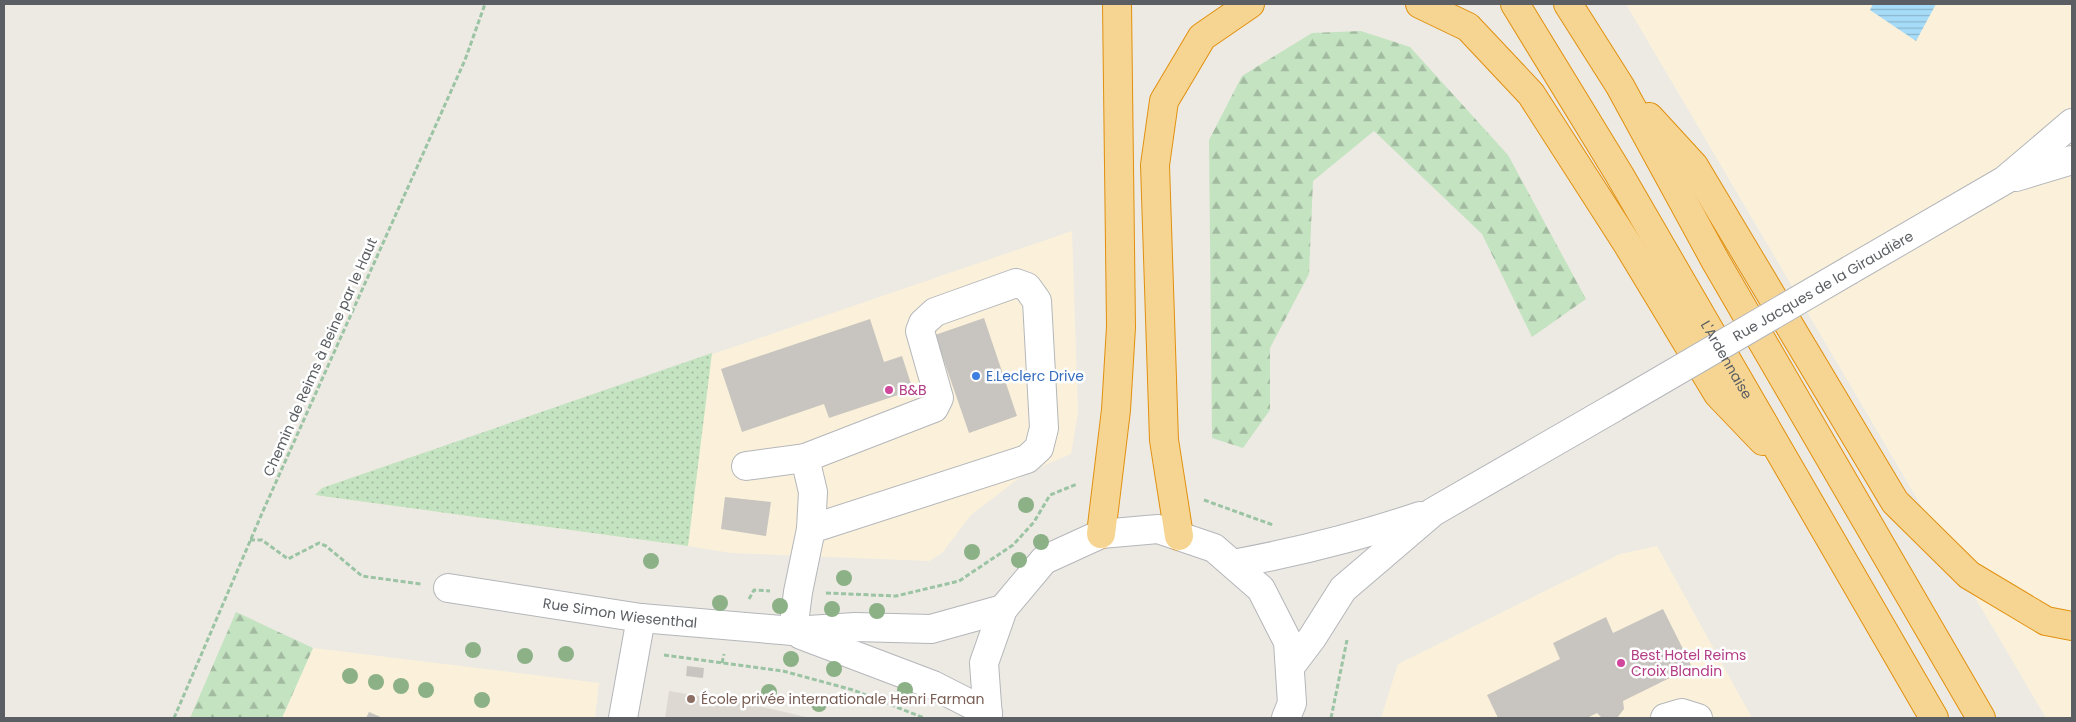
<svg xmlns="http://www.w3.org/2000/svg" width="2076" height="722" viewBox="0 0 2076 722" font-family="Poppins,sans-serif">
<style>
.commercial{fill:#fbf1da}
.education{fill:#ddd9d2}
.grass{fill:url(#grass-dots)}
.forest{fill:url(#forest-firs)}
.water{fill:url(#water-rules)}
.building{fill:#c8c5c0}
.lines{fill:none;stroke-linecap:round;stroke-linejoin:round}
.minor-casing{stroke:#b4b6ba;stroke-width:30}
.highway-casing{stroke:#e1900f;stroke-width:30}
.path{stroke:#9bc4a4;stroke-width:3;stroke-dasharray:5 2.5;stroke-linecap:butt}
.minor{stroke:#fff;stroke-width:28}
.highway{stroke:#f6d592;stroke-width:28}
.minor-bridge-casing{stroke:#b4b6ba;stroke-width:30;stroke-linecap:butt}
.minor-bridge{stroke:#fff;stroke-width:28}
.tree{fill:#8cb187}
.shop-dot{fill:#3f7fe0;stroke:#fff;stroke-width:2}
.hotel-dot{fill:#d1479c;stroke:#fff;stroke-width:2}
.education-dot{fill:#8d6e63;stroke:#fff;stroke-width:2}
.labels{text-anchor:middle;stroke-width:5;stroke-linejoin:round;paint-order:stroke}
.street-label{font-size:14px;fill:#5b5f63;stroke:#fff}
.shop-label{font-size:14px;fill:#366cbe;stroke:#fff;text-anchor:start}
.hotel-label{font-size:14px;fill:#b23c85;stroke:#fff;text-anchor:start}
.education-label{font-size:14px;fill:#785e54;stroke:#fff;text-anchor:start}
</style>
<defs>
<pattern id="grass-dots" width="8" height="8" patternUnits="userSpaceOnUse" patternTransform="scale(1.25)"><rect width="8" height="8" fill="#c4e3c1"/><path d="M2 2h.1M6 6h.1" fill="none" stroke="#a2bba0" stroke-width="1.8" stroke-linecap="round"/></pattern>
<pattern id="forest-firs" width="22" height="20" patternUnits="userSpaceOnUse" patternTransform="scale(1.25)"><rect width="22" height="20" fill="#c4e3c1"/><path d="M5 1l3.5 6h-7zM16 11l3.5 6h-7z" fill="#a2bba0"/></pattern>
<pattern id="water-rules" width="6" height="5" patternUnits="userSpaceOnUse" patternTransform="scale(1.25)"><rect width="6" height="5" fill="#a7dcf9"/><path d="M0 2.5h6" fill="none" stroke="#8bb6cd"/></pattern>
</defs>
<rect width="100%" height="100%" fill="#edeae3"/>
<path class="commercial" d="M1626 4H2072V718H2046Z
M1072 231 1078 412 1071 454 1026 473 971 515 942 553 929 561 731 553 688 546 315 495 322 488Z
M1657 546 1752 718H1381L1398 664 1620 554Z
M313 648 599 683 595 718H282Z"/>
<path class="education" d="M669 691 759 706 810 718H665Z"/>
<path class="grass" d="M712 353 688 546 315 495 322 488Z"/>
<path class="forest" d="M1361 31 1410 47 1508 155 1586 299 1532 337 1482 234 1374 131 1313 181 1309 274 1270 348V410L1243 448 1212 438 1209 140 1242 76 1312 33Z
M236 612 313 648 282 718H190Z"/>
<path class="water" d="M1873 4H1936L1916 41 1870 10Z"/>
<path class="building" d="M984 318 1017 416 969 433 935 335Z
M870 319 884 362 902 356 913 390 829 418 824 404 742 432 721 369Z
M725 497 771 502 766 536 721 529Z
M1663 609 1692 667 1623 701 1624 709 1617 718H1602L1597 713 1587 718H1498L1487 695 1560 659 1553 643 1606 617 1613 633Z
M687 666 704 668 703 678 686 676Z
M369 712 383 718H366Z"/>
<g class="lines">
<defs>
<g id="minor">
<path d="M2016 177 2072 160"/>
<path d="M1850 270 2005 180 2072 123"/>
<path d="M805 458 813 492 811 529"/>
<path d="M746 466 805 458 934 408 939 398 920 331 923 323 935 312 1016 283 1027 287 1037 301 1044 428 1039 448 1027 459 811 529 798 592 793 631"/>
<path d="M1233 564C1297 552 1358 537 1420 516"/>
<path id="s1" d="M448 588 641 618 793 631 855 627 931 629 1003 609"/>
<path d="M801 635 933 685 988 713"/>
<path d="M1290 667 1312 638 1343 589 1433 512 1615 407"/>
<path d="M623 718 641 618"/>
<path d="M988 718 984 663 1003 609 1044 560 1101 534 1158 529 1214 548 1261 589 1288 642 1292 703 1286 718"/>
<path d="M1665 718 1682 713 1698 718"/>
</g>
<g id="highway">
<path d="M1420 4 1468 27 1531 94 1628 245 1718 394 1763 441"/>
<path id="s2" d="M1515 4 1619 174 1934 718"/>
<path d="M1568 4 1620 86 1716 262 1981 718"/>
<path d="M1649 117 1694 166 1895 502 1969 575 2046 621 2072 626"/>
<path d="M1101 534 1116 410 1121 327 1117 4"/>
<path d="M1179 536 1164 440 1155 165 1164 101 1202 37 1250 4"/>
</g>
</defs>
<use href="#minor" class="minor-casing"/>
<use href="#highway" class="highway-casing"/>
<path class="path" d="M1204 500 1273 525
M250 540H262L288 559 319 543 326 546 362 576 421 584
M826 593 896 596 959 581 1013 545 1034 522 1050 495 1077 484
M749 599 754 590 770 591
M664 655 783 671 853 690 924 718
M722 663 724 654
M174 718 263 511 465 60 485 4
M1331 718 1347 640"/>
<use href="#minor" class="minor"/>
<use href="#highway" class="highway"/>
<defs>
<path id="minor-bridge" d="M1615 407 1850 270"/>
</defs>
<use href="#minor-bridge" class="minor-bridge-casing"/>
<use href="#minor-bridge" class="minor-bridge"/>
</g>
<g class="tree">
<circle cx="1026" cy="505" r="8"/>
<circle cx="1041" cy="542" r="8"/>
<circle cx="972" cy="552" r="8"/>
<circle cx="1019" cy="560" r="8"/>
<circle cx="651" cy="561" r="8"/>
<circle cx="844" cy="578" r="8"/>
<circle cx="720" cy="603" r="8"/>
<circle cx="780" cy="606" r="8"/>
<circle cx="832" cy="609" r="8"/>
<circle cx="877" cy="611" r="8"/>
<circle cx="473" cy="650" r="8"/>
<circle cx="566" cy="654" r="8"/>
<circle cx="525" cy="656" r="8"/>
<circle cx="791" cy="659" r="8"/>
<circle cx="834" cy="669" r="8"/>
<circle cx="350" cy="676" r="8"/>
<circle cx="376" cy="682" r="8"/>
<circle cx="401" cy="686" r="8"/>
<circle cx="426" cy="690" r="8"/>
<circle cx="905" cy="690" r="8"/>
<circle cx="769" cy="692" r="8"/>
<circle cx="482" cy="700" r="8"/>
<circle cx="819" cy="704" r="8"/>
</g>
<circle class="shop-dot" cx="976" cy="376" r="5"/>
<g class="hotel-dot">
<circle cx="889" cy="390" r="5"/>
<circle cx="1621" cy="663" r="5"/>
</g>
<circle class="education-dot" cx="691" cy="699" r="5"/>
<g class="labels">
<g class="street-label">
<text transform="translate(1823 286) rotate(-30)" y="5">Rue Jacques de la Giraudière</text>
<text transform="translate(320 357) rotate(-66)" y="5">Chemin de Reims à Beine par le Haut</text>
<text dy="5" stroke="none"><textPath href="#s2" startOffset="414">L'Ardennaise</textPath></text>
<text dy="5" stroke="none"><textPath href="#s1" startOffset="174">Rue Simon Wiesenthal</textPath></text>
</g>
<g class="shop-label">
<text x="986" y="381">E.Leclerc Drive</text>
</g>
<g class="hotel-label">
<text x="899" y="395">B&amp;B</text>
<text x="1631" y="660">Best Hotel Reims<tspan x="1631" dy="16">Croix Blandin</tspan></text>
</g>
<g class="education-label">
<text x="701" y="704">École privée internationale Henri Farman</text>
</g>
</g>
<rect width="2076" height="722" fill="none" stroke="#5b5f63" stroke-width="10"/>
</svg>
